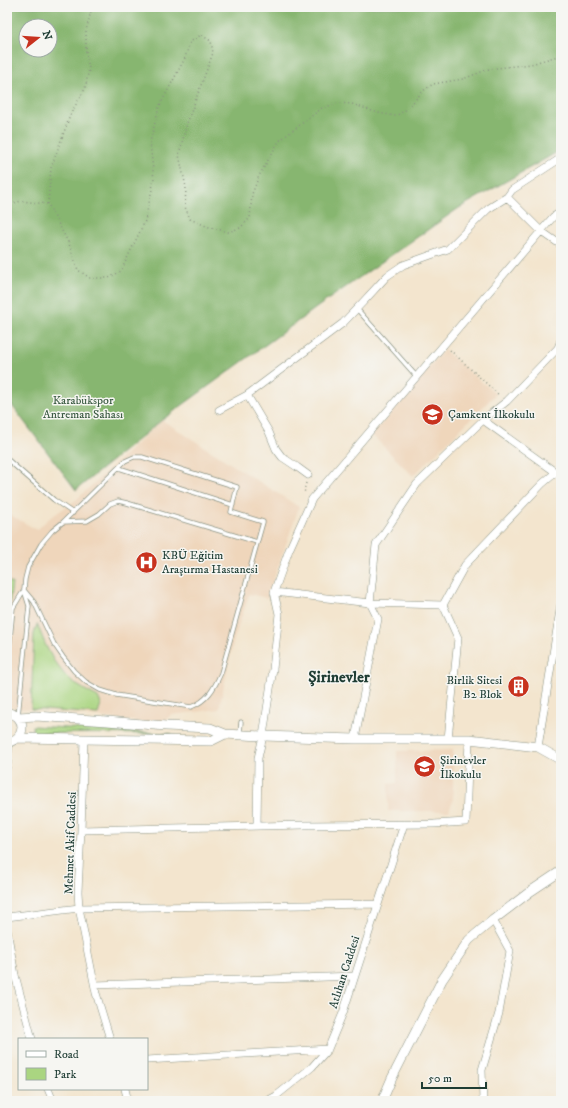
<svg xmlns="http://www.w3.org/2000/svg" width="568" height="1108" viewBox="0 0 568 1108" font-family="'IM FELL DW Pica',serif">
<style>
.built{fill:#efd6bb}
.green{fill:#aad581;stroke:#64895a}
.forest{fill:#87b66f;stroke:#537a52;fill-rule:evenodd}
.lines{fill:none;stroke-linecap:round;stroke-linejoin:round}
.service-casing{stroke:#899181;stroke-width:5}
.minor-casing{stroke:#899181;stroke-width:8}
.tertiary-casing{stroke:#899181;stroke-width:10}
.path{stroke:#899181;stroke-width:1.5;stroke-dasharray:1 3;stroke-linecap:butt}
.service{stroke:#fff;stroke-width:3.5}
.minor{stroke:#fff;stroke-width:7}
.tertiary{stroke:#fff;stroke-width:9}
.labels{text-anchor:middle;stroke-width:3;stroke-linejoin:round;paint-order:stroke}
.park-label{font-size:12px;fill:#3b5b43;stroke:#f6f6f2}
.poi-label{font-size:12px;fill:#1f3d34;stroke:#f6f6f2;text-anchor:start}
.street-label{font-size:12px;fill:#1f3d34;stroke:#f6f6f2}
.district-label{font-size:16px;font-weight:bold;fill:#1f3d34;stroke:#f6f6f2}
</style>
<rect width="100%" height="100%" fill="#f6f6f2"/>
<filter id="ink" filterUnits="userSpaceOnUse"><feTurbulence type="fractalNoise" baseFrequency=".025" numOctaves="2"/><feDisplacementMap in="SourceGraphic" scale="8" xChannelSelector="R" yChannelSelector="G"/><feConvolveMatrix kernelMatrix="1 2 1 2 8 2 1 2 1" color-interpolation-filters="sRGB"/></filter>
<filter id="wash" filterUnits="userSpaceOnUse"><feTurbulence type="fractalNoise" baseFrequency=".012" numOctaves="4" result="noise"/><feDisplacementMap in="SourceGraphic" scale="16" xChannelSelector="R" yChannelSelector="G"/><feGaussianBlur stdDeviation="0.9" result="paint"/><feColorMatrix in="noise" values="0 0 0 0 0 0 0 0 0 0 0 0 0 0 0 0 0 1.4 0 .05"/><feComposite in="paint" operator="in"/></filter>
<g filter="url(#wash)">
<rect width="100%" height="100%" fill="#f3e5ce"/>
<path class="built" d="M444 350 496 394 413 476 372 435Z
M162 420 299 507 267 598 249 594 234 639 219 709 171 715 161 724 7 707V513L37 530 47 520 76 500Z
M453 750V799L449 811H388V784L397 783V751Z"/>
<path class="green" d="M7 581 12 583 7 626Z
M37 624 46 646 54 661 64 674 72 682 85 690 98 697 101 704 98 714 31 709 34 634Z
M32 726 172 734 33 733Z"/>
<path class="forest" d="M7 7H561V150L459 208 323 303 162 420 76 490 7 399ZM26 26H50V50H26Z"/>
</g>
<g filter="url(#ink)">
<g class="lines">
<defs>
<path id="service" d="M357 309 417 377
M7 459 54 500 73 513
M119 468 233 505
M63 522 87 521 99 514 110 504 118 501 127 503 257 542
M7 671 13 608 24 590
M18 716 29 606 24 590 25 579 28 567 41 544 52 531 63 522 125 461 134 457H142L237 487 231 512 263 522 221 673C214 689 207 701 191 707L116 695 100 690 86 682 74 671 63 657 54 644 34 602 24 590
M240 734 241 722"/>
<path id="minor" d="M507 197 541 231 561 245
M247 395 269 432 276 449 282 457 297 467 308 475
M219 410 247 395 343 323 363 302 387 276 403 265 448 249 488 209 507 197 512 190 561 158
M483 420 561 476
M274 592 370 603 443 605
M355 739 378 619 370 603 376 545 417 484 483 420 507 401 558 348 561 340
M448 739 458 638 443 605 465 565 542 484 561 468
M84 740 81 830 78 892 79 908 96 993 110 1039
M538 747 561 604
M7 766 9 742
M257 826 258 758 263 736 273 669 279 614 274 592 289 550 312 499 541 231 553 217 561 212
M81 830 304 825 434 824 466 822 469 739
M7 917 79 908 378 904
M7 930 15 975 32 1039
M95 985 355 976
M147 1060 328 1049
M48 1089 53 1101
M125 1089 128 1101
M267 1101 276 1096 312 1067 328 1049 343 1013 404 824
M483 1101 482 1070 499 1013 510 951 493 920"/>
<path id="tertiary" d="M7 713C27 714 27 740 7 742
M18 717 36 716 107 721 166 726 210 728 225 734 263 736 355 739H469L538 747 561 760
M17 738 211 741 225 734
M382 1101 392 1078 442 980 469 940 493 920 531 891 561 871"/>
</defs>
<use href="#service" class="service-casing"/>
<use href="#minor" class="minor-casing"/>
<use href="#tertiary" class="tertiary-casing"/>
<path class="path" d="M48 204 51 168 71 113 85 89 89 69 86 51V31L92 7
M7 205 21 201 48 204 69 244 78 270 90 278H109L121 271 145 221 154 180 150 142 159 107 185 58 190 42 201 35 211 41 213 53 187 123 179 155 186 187 185 207 190 219 206 226 228 232 240 228 250 218 252 194 259 176 279 141 322 108 338 103 352 104 378 113 396 116 407 109 423 91 433 84 463 79 489 69 531 64 561 55
M450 350 500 396
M306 483 304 490 306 494"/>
<use href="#service" class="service"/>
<use href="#minor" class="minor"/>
<use href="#tertiary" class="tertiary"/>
</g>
</g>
<defs>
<symbol id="school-disc" viewBox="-11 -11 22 22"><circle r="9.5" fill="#c8321e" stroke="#f6f6f2"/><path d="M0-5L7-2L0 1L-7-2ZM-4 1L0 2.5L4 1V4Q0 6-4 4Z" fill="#fff"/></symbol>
<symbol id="hospital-disc" viewBox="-11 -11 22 22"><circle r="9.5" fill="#c8321e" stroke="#f6f6f2"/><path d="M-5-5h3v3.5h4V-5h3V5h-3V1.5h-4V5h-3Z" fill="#fff"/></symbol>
<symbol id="building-disc" viewBox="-11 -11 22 22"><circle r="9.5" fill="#c8321e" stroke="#f6f6f2"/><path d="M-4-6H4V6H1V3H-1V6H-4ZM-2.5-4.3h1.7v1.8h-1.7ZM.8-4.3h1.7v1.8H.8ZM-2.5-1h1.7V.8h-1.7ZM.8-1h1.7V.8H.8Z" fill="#fff"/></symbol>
</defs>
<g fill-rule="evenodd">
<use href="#school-disc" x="420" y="402" width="25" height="25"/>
<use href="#hospital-disc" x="134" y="550" width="25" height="25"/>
<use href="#building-disc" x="506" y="674" width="25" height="25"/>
<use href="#school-disc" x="412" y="754" width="25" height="25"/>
</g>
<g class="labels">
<g class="park-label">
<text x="83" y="404">Karabükspor<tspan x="83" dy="14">Antreman Sahası</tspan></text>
</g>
<g class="poi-label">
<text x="448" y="418">Çamkent İlkokulu</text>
<text x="162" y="559">KBÜ Eğitim<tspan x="162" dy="14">Araştırma Hastanesi</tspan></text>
<text x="502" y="684" text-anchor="end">Birlik Sitesi<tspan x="502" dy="14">B2 Blok</tspan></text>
<text x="440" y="764">Şirinevler<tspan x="440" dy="14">İlkokulu</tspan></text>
</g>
<g class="street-label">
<text transform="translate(70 843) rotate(-88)" y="4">Mehmet Akif Caddesi</text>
<text transform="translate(344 972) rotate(-72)" y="4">Atlıhan Caddesi</text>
</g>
<g class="district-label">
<text x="339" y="682">Şirinevler</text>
</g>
</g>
<rect width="568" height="1108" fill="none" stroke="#f6f6f2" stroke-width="24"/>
<rect x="18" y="1038" width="130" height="52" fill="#f6f6f2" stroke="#a0aca6"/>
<rect x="26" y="1051" width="20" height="6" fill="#ffffff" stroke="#a0aca6"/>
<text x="54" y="1058" font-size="12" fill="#1f3d34">Road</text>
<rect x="26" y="1068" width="20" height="12" fill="#aad581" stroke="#a0aca6"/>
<text x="54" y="1078" font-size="12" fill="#1f3d34">Park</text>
<g transform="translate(38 38) rotate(73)"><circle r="19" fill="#f6f6f2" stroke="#a0aca6"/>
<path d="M0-3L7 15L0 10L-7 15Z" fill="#c8321e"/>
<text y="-6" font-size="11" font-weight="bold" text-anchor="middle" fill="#1f3d34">N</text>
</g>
<path d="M422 1082v6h64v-6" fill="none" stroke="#1f3d34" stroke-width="2"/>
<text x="428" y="1082" font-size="12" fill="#1f3d34" stroke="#f6f6f2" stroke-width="3" paint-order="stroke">50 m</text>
</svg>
